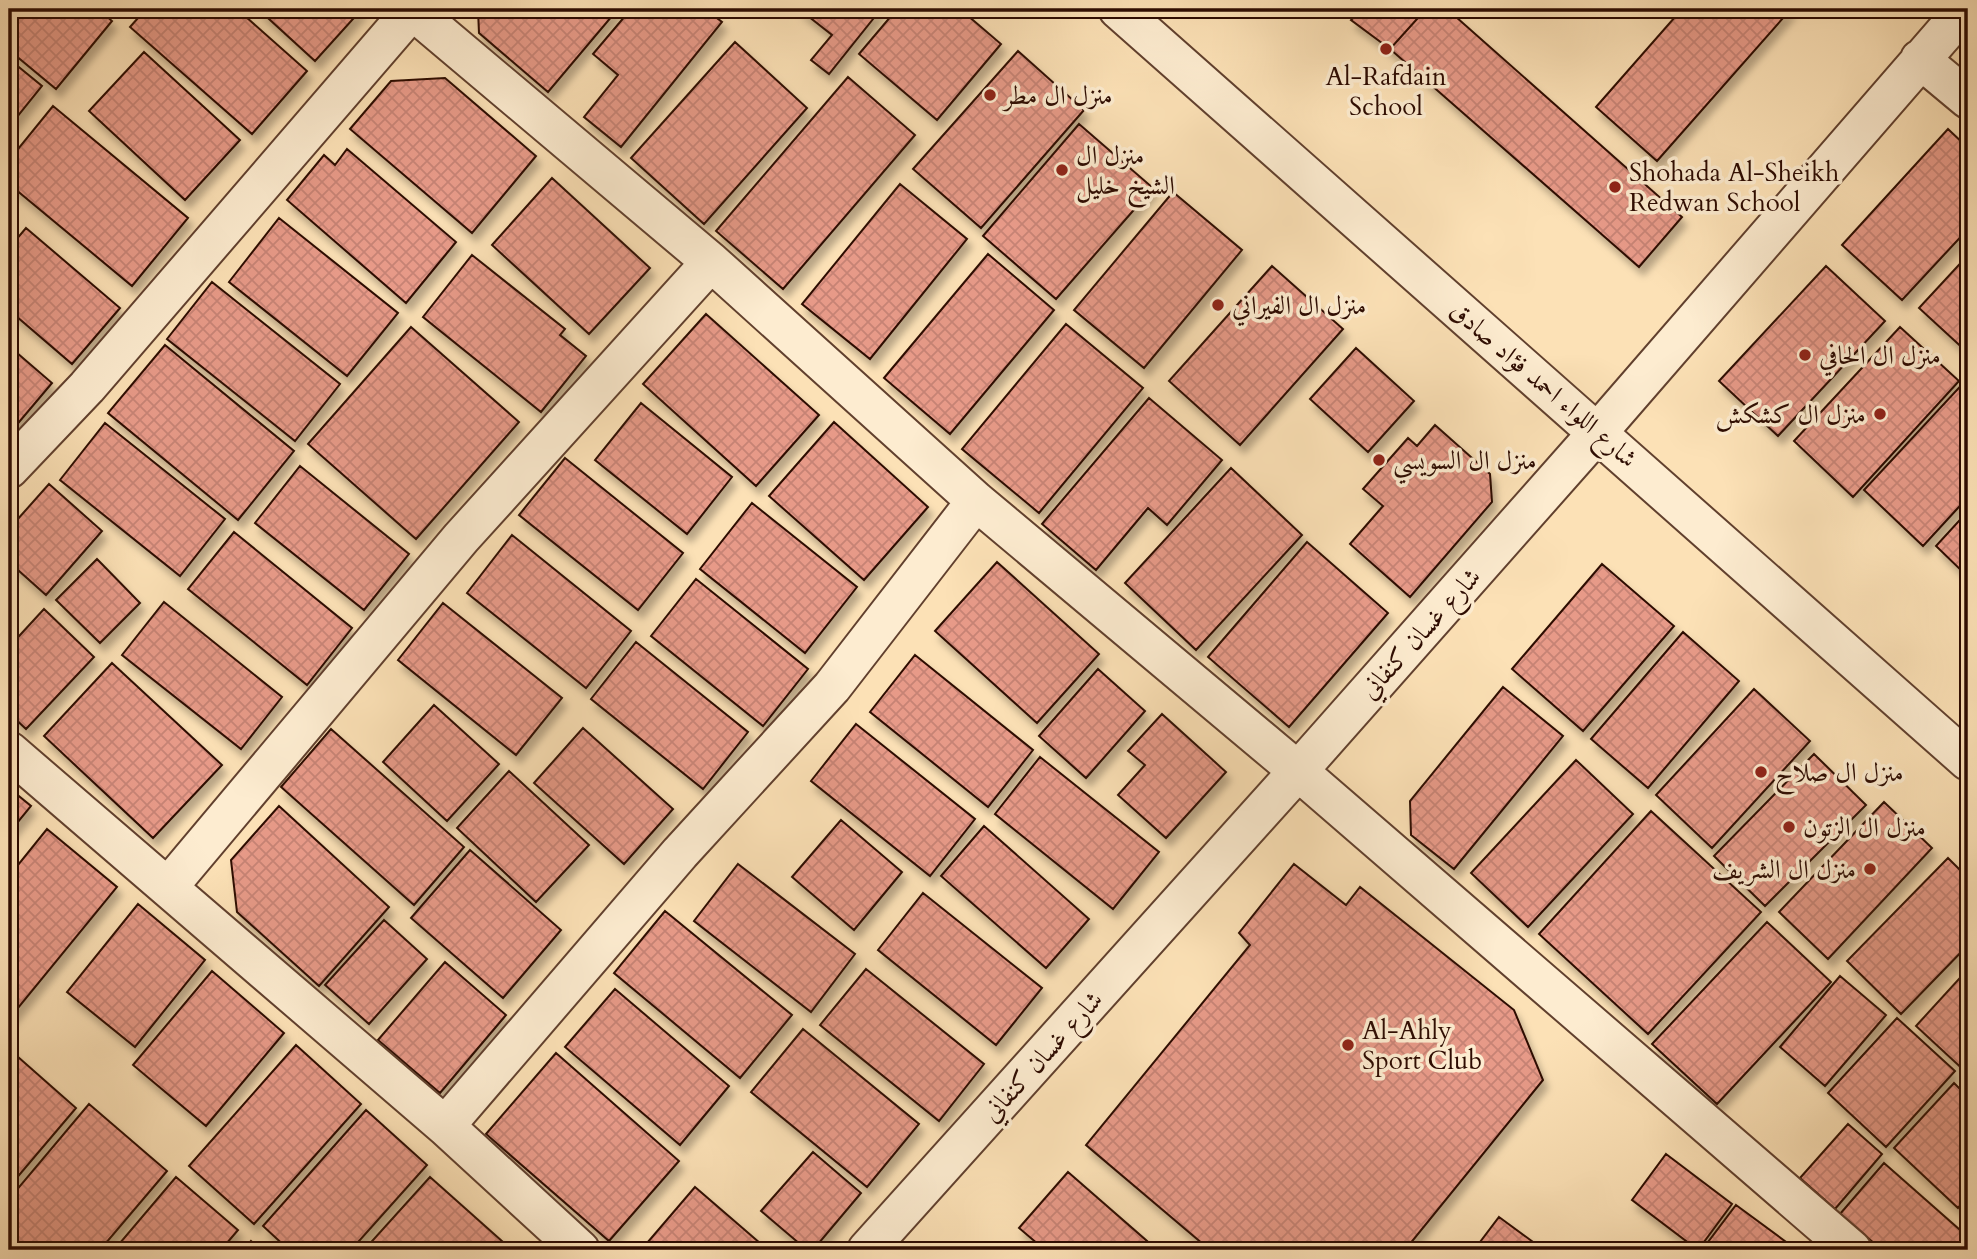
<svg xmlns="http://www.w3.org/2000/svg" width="1977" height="1259" viewBox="0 0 1977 1259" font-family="Cardo,Amiri,serif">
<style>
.building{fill:url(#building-cross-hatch);stroke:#2d0b01;stroke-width:2;filter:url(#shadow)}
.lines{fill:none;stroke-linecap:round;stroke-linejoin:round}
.minor-casing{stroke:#61402e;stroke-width:42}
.minor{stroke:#fdecd0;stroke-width:38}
.poi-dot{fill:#8f2418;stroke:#fdecd0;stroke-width:2.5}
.labels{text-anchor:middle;stroke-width:7;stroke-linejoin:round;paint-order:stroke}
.poi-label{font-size:26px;fill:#2d0b01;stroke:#fdecd0;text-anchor:start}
.street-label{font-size:26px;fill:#2d0b01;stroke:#fdecd0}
</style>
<defs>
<pattern id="building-cross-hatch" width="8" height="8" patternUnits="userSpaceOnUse" patternTransform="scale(1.75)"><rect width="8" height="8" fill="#e79a88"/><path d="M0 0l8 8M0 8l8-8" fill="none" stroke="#c68374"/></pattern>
<filter id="shadow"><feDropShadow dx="4.5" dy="8" stdDeviation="3.5" flood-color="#0004"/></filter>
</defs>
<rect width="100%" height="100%" fill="#fce1b6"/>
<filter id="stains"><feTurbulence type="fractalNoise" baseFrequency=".00286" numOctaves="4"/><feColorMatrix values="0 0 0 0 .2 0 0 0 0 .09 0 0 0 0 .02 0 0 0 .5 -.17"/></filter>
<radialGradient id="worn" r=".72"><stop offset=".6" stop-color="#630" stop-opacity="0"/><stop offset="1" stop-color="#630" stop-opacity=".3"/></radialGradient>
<path class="building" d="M9 9H98L112 21 56 89 9 50Z
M146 9H237L307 71 252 134 130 27Z
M258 9H362L315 61Z
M478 9H618L548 92 479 33Z
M631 9H705L722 22 621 147 584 117 618 75 593 54Z
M799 9H881L829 74 811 60 832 35Z
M897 9H960L1001 44 937 120 859 54Z
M1361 9H1426L1390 49 1351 20Z
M1426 9H1447L1682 217 1639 267 1390 49Z
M1682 9H1791L1657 161 1596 107Z
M735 42 807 108 704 224 631 158Z
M1018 51 1084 110 981 228 913 169Z
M144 52 240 140 185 200 89 111Z
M9 59 42 86 9 127Z
M848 77 915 135 783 289 716 231Z
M445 78 536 156 472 233 350 129 391 81Z
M53 106 188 218 132 286 9 184V160Z
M1079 124 1153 188 1056 299 983 236Z
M1948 129 1968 148V229L1902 300 1842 245Z
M347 149 456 242 406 303 287 200 324 155 335 165Z
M552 178 650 268 589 334 492 245Z
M900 184 967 239 870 359 802 304Z
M1173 192 1242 250 1144 368 1074 310Z
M279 218 398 313 347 376 229 282Z
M26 228 120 308 72 364 9 310V248Z
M988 254 1054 310 950 434 884 378Z
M472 255 565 329 560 335 586 356 541 412 423 317Z
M1968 255V353L1919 308Z
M1272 266 1343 329 1240 445 1169 381Z
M1826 266 1885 321 1778 436 1719 381Z
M212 282 340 384 295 441 167 339Z
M706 314 819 415 756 486 643 384Z
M1066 324 1143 388 1039 513 962 449Z
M411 327 519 422 416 539 308 444Z
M1900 327 1959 381 1853 497 1794 441Z
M165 345 294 451 238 520 108 413Z
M9 346 52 383 9 434Z
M1356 348 1414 401 1368 452 1310 399Z
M1968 378V497L1923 546 1864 490Z
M1149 398 1222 460 1167 525 1148 508 1096 570 1042 524Z
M641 403 732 477 687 534 595 460Z
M834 422 928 507 864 580 769 496Z
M105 423 225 519 180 576 60 480Z
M1435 425 1490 474 1492 502 1410 597 1350 544 1383 506 1363 489 1408 438 1417 446Z
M565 458 683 553 638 610 519 515Z
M300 466 409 554 364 610 255 523Z
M1231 468 1302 535 1196 650 1125 583Z
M49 484 102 531 46 595 9 562V529Z
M752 503 857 587 805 653 700 569Z
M1968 511V577L1936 546Z
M234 532 352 628 307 685 188 589Z
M512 535 631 631 586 688 467 593Z
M1307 542 1388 613 1289 727 1208 657Z
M97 559 140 603 100 643 56 600Z
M997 562 1099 654 1037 723 935 631Z
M1602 564 1674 626 1583 731 1512 669Z
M696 579 808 669 763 726 651 636Z
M164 602 282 697 241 749 122 655Z
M443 603 562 698 516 755 398 660Z
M44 609 94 657 26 729 9 713V647Z
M1683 632 1739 681 1648 788 1591 739Z
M636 642 748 732 703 789 591 699Z
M915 655 1033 750 988 807 870 712Z
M112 663 222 765 153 838 44 736Z
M1098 669 1145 711 1086 778 1039 736Z
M1503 687 1563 736 1454 869 1411 835 1410 801Z
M1754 689 1810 741 1712 848 1656 795Z
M434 705 499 764 447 821 383 762Z
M1162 714 1226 772 1166 838 1118 795 1145 765 1128 751Z
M856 724 975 819 930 876 811 781Z
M583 728 673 809 624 864 534 783Z
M331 729 464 847 414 905 281 787Z
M1814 754 1866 805 1765 906 1714 856Z
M1040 757 1159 852 1113 909 995 814Z
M1576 760 1633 814 1528 927 1471 873Z
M509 771 589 845 536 902 457 828Z
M9 788 31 806 9 833Z
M1884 802 1932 848 1828 959 1779 912Z
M279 806 389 907 319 986 237 912 231 860Z
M1651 811 1761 912 1648 1034 1539 934Z
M841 820 902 872 854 930 792 877Z
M984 826 1089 919 1046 968 941 876Z
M47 829 117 887 9 1019V876Z
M470 850 561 930 503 998 411 918Z
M1948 858 1968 878V945L1901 1014 1847 961Z
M738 864 855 954 811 1012 694 921Z
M1294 864 1346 905 1360 887 1514 1010 1543 1080 1405 1250H1210L1086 1145 1250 945 1239 933Z
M923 893 1042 988 996 1045 878 950Z
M138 904 205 960 135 1047 67 992Z
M665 911 792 1015 740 1078 614 973Z
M384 920 427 959 369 1024 325 985Z
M1767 922 1831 982 1717 1104 1652 1044Z
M445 962 506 1015 440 1093 378 1040Z
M866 969 984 1064 939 1121 820 1025Z
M1968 969V1074L1916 1026Z
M212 971 284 1033 206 1126 133 1065Z
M1840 976 1886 1015 1825 1086 1780 1047Z
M615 989 729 1086 680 1145 565 1047Z
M1897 1018 1955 1071 1886 1147 1828 1093Z
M803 1029 919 1124 867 1187 751 1092Z
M296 1045 361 1104 254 1224 189 1166Z
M9 1049 76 1108 9 1187Z
M556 1053 679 1161 609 1241 486 1134Z
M1954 1083 1968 1097V1197L1958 1208 1894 1148Z
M89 1104 167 1171 100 1250H9V1199Z
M366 1110 427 1165 351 1250H289L263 1226Z
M1848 1124 1882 1154 1835 1209 1800 1178Z
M813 1152 861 1193 813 1250H807L761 1211Z
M1666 1154 1732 1204 1698 1250 1632 1200Z
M1884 1163 1968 1237V1250H1882L1840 1214Z
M1068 1172 1147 1241 1140 1250H1045L1019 1228Z
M176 1177 238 1230 221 1250H114Z
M430 1177 512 1250H364Z
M695 1187 768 1250H641Z
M1736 1205 1797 1250H1702Z
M1499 1217 1544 1250H1474Z
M251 1241 262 1250H243Z"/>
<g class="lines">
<defs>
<path id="minor" d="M1118 9 1968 761
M412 10 711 262 976 501 1298 771 1852 1250
M1920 59 1968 99
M9 469 87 387 413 9
M9 751 445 1126 580 1250
M168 887 461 538 711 262
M445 1126 680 853 832 687 976 501
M867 1250 1298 771 1598 432 1965 9"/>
</defs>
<use href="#minor" class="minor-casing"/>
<use href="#minor" class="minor"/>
</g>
<g class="poi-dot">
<circle cx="1386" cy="49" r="7"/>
<circle cx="990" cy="95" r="7"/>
<circle cx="1062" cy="170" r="7"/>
<circle cx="1615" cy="187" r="7"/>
<circle cx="1218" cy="305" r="7"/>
<circle cx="1805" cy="355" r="7"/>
<circle cx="1880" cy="414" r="7"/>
<circle cx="1379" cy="460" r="7"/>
<circle cx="1761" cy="772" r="7"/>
<circle cx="1789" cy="827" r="7"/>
<circle cx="1870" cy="869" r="7"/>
<circle cx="1348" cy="1045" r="7"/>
</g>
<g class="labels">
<g class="poi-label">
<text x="1386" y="85" text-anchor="middle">Al-Rafdain<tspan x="1386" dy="30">School</tspan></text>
<text x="1004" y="104">منزل ال مطر</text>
<text x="1076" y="164">منزل ال<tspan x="1076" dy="30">الشيخ خليل</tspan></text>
<text x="1629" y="181">Shohada Al-Sheikh<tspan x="1629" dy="30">Redwan School</tspan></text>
<text x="1232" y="314">منزل ال الفيراني</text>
<text x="1819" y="364">منزل ال الحافي</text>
<text x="1866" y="423" text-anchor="end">منزل ال كشكش</text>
<text x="1393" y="469">منزل ال السويسي</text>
<text x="1775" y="781">منزل ال صلاح</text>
<text x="1803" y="836">منزل ال الزتون</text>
<text x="1856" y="878" text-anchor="end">منزل ال الشريف</text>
<text x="1362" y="1039">Al-Ahly<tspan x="1362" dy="30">Sport Club</tspan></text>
</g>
<g class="street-label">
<text transform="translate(1544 384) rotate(41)" y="9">شارع اللواء احمد فؤاد صادق</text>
<text transform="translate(1420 633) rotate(-48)" y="9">شارع غسان كنفاني</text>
<text transform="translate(1042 1056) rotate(-48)" y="9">شارع غسان كنفاني</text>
</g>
</g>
<rect width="1977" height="1259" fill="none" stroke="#fce1b6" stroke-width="35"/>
<rect x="10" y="10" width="1956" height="1238" fill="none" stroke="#2d0b01" stroke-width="3.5"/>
<rect x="18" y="18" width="1942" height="1224" fill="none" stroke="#2d0b01" stroke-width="2"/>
<rect width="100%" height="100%" filter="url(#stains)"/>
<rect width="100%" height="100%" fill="url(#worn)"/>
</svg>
